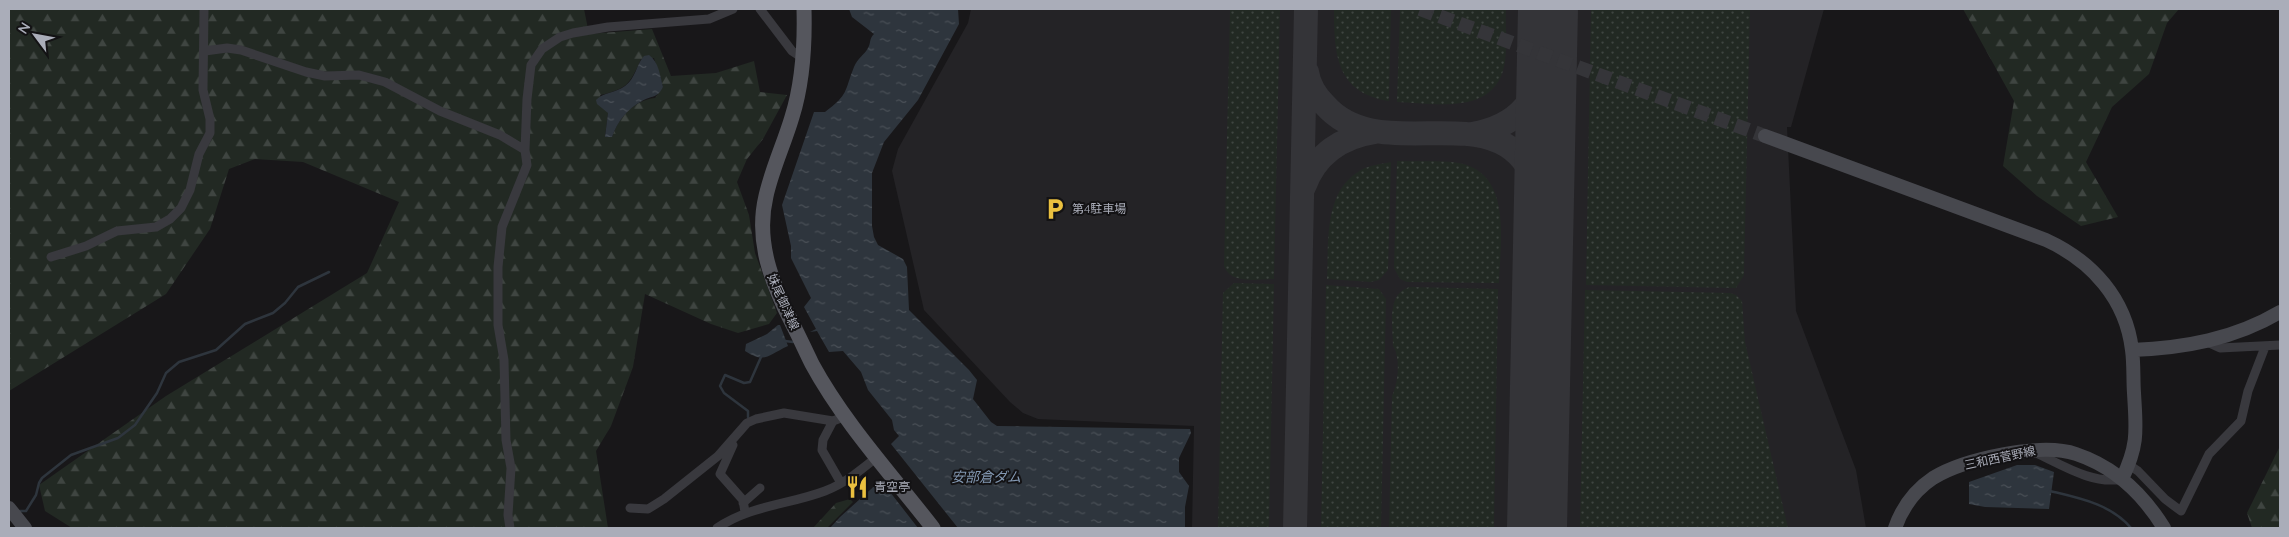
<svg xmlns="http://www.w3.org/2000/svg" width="2289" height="537" viewBox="0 0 2289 537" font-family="Quicksand,'Noto Sans JP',sans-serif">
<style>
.built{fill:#242326}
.grass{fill:url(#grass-dots)}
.forest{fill:url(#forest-firs);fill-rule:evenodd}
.water{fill:url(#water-ripples)}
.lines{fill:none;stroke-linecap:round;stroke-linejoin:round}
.stream{stroke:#2e353d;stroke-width:2.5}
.taxiway{stroke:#343438;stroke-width:24}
.runway{stroke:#343438;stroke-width:60}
.secondary-tunnel{stroke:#353539;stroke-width:14;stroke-dasharray:14 7;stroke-linecap:butt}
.street{stroke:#39393e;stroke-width:9}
.secondary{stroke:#47484e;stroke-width:14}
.primary{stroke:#55565d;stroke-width:15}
.labels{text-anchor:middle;stroke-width:4;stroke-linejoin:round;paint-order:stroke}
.poi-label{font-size:12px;fill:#aaadb9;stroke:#131214;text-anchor:start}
.street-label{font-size:12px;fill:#aaadb9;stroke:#131214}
.water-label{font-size:14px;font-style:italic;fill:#8398b2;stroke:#131214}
</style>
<defs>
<pattern id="grass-dots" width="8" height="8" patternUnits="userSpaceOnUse" patternTransform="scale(1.25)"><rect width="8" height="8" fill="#222923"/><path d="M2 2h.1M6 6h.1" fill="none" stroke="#3f4541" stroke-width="1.8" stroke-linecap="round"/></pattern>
<pattern id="forest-firs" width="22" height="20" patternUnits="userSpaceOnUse" patternTransform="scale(1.25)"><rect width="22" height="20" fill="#222923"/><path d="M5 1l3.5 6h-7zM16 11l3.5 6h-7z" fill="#3f4541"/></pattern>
<pattern id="water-ripples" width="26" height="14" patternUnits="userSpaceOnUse" patternTransform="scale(1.25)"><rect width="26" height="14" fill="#2e353d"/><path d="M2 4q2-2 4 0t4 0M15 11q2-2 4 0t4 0" fill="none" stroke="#4a5057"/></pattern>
</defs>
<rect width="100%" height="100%" fill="#181719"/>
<path class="built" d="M971 9H1824L1791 127H1787L1796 311 1856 470 1866 528H1192L1194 426 1038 419 1023 413 1010 402 924 310 892 171 898 149 968 23Z"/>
<path class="grass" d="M1230 9H1280L1274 279C1258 279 1231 285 1224 266Z
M1334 9H1391L1389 101C1336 93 1334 54 1334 9Z
M1400 9H1506C1505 28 1508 48 1504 67 1493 116 1433 103 1397 102Z
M1591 9H1750L1744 275 1736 288 1586 285Z
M1397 161C1417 162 1439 160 1459 163 1513 173 1500 243 1499 283L1407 282 1400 279 1394 268Z
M1391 162 1388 270 1379 280 1371 282 1327 279C1329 242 1323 191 1361 170 1370 165 1381 164 1391 162Z
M1234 283 1274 284 1269 528H1218L1223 293Z
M1326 285 1379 289 1386 299 1381 528H1321Z
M1410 287 1498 289 1494 528H1389L1392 396C1398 384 1401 358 1393 346 1393 326 1386 293 1410 287Z
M1585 290 1730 293 1736 295 1742 301 1745 342 1788 528H1580Z"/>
<path class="forest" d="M9 9H584L589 34 652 29 671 76 716 73 754 61 760 92 787 95 763 139 747 159 737 182 749 215 755 253 777 313 769 324 738 333 711 324 645 294 633 367 611 426 596 451 608 528H72L45 511 39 485 166 396 367 273 399 202 303 162 255 159 229 169 210 229 166 294 9 391ZM654 58 663 87 655 98C634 100 619 117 612 137L605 136 608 113 600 95C627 89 630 84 641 59Z
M1963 9H2179L2167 23 2149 74 2112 107 2086 162 2118 217 2081 226 2037 196 2003 166 2014 101Z
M2280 446V528H2252L2247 513Z
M850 499 853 502 827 528H813L836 503Z"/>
<path class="water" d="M849 9H958L959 24 918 100 884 142 872 173V226L874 237 878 245 903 259 907 267 909 310 969 370 977 380 973 399 991 422 997 426 1190 429 1191 433 1179 458V472L1189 486 1185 507V528H958L891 444 899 436 894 430 892 420 868 390 861 372 843 351 829 352 817 331 810 332 816 329 804 307 811 298 791 258V246L782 205 814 112H825C849 94 844 92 854 67 857 59 865 54 868 48 871 43 869 39 874 34L852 17Z
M649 55C659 62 660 76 663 87 657 99 652 95 642 101 628 108 617 122 612 137H605L608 113 597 104 596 100C603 92 616 93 625 86 636 78 636 65 644 56Z
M778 325H780L788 346C768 355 765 364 745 351L746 344 767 334Z
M2017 465H2035L2054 472 2049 509 1985 507 1969 504V482Z
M880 481 883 483 918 528H830L840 517Z"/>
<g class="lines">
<path class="stream" d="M785 341 793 342
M748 417V411L724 393 720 386 725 375 744 383 750 382 761 357
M2050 491C2079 498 2111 504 2131 528
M20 511H26L36 495 39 483 42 478 71 455 118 438 135 425 157 393 166 373 179 362 216 350 245 324 273 313 285 303 298 287 329 272"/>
<path class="taxiway" d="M1307 72C1309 85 1316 96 1325 105 1387 176 1521 73 1544 213
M1472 134C1520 126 1539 98 1547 53
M1304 187C1316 154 1342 137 1375 132
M1295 528 1306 9"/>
<path class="runway" d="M1537 528 1548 9"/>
<path class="secondary-tunnel" d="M1420 9 1765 136"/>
<path class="street" d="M760 9 792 51 804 59
M205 51 227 48 241 50 306 72 325 76 359 75 385 82 440 111 500 135 525 150
M51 257 86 246 117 231 156 227 170 219 181 208 190 190 199 154 210 133V119L203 90 204 9
M2207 342 2220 348 2280 345
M833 421 823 440 822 450 841 483
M733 445 720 474 743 500 745 512
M2036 453C2062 465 2093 485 2122 479
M2129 465 2138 471 2165 499 2181 511 2209 454 2241 421 2248 391 2265 347
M743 503 760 488
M630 508 648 509 664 499 718 456 747 423 756 419 784 413 833 421 846 416
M510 528 508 515 511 468 506 440 504 360 498 325V267L502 227 527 165 525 150 527 99 531 65 542 49 560 37 573 33 608 27 709 19 733 9
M717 528C751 505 788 505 825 491 844 484 861 470 877 457"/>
<path class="secondary" d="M1765 136 2046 240C2092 261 2126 299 2132 350 2134 364 2133 379 2134 393 2136 429 2139 444 2122 479
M2132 350C2185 348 2234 339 2280 312
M9 508 25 528
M1895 528C1902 508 1915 490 1933 478 1964 459 2041 442 2076 454 2115 467 2143 494 2164 528"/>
<path class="primary" d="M804 9C805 46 803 82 792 117 784 144 772 169 766 196 755 242 772 283 792 323 799 336 805 350 812 364 844 423 892 475 933 528"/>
</g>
<defs>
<symbol id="parking-bare" viewBox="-9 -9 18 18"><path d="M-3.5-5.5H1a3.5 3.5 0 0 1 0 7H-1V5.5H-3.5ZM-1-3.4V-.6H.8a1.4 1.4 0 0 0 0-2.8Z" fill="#eac03f" stroke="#131214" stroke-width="2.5" paint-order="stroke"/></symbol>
<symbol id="restaurant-bare" viewBox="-9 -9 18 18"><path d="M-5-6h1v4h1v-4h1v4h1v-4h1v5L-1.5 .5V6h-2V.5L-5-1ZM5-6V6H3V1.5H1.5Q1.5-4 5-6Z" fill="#eac03f" stroke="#131214" stroke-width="2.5" paint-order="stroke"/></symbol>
</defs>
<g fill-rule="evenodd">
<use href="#parking-bare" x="1039" y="193" width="32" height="32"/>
<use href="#restaurant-bare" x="841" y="471" width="32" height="32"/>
</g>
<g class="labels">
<g class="poi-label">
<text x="1072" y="213">第4駐車場</text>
<text x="874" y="491">青空亭</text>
</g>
<g class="street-label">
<text transform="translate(783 302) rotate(66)" y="4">妹尾御津線</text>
<text transform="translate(2000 458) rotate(-12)" y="4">三和西菅野線</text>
</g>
<g class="water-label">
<text x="986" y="482">安部倉ダム</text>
</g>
</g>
<rect width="2289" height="537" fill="none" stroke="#aaadb9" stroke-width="20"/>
<g transform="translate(35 35) rotate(302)" stroke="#131214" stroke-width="4" paint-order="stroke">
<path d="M0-4L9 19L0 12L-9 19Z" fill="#aaadb9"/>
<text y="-8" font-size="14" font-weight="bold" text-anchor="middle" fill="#aaadb9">N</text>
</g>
</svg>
